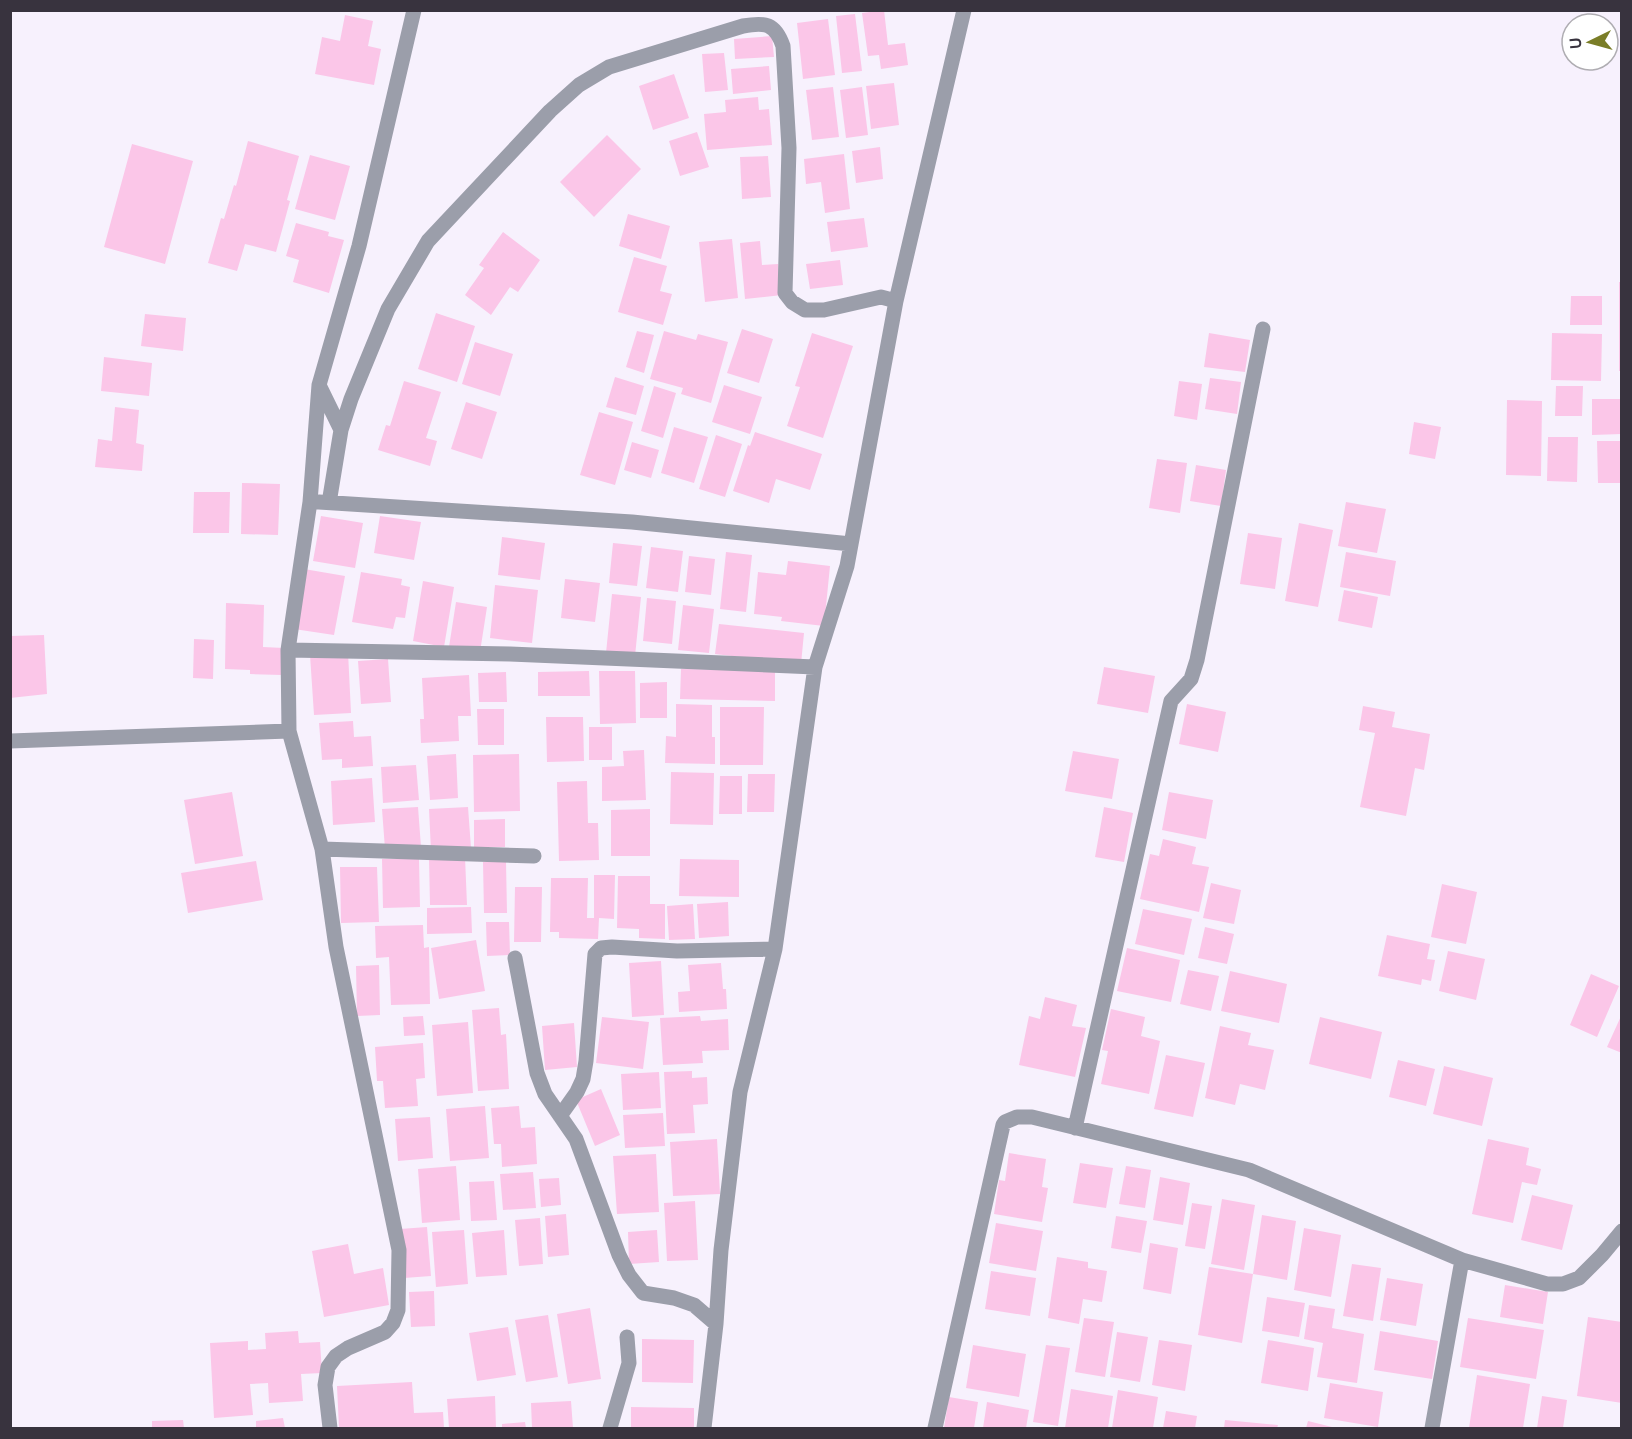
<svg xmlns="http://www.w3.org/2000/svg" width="1632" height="1439" viewBox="0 0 1632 1439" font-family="Cabin,sans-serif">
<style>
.building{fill:#fbc6e8}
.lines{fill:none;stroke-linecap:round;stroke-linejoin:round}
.minor{stroke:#9b9eaa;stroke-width:15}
</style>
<rect width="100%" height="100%" fill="#f7f1fd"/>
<path class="building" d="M884 10 888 45 905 43 908 65 881 69 879 55 868 56 862 13Z
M855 14 862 71 842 73 836 16Z
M345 15 373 21 368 46 381 49 374 85 315 74 322 37 340 41Z
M828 19 835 75 803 79 797 23Z
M772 36 774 57 735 59 734 39Z
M724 53 728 90 705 92 702 54Z
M769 66 771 90 733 94 731 69Z
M674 74 689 118 653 130 639 86Z
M894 83 899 125 871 129 866 86Z
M833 87 839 137 812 140 806 90Z
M862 87 868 135 846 138 840 90Z
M758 97 759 110 769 109 772 145 707 150 704 114 726 112 725 100Z
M697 132 709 167 680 176 669 141Z
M607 135 641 169 594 217 560 182Z
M248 141 299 156 287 200 290 201 276 252 245 244 237 271 208 263 221 218 224 219 234 185 236 186Z
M132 144 193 161 165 264 104 247Z
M880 147 883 179 856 183 852 151Z
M844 154 850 209 825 213 821 182 806 184 804 159Z
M310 155 350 166 335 220 295 209Z
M768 156 771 197 742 199 740 157Z
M628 214 670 226 661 259 619 246Z
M864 218 868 247 831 252 827 222Z
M296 223 329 232 328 236 344 240 329 293 293 282 299 260 286 256Z
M503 232 540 260 518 292 510 287 491 315 465 295 484 268 479 265Z
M732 239 738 298 705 302 699 242Z
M760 241 762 265 778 264 782 295 745 299 740 243Z
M634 257 667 266 660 291 672 294 663 325 618 312Z
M840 260 843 285 810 289 806 264Z
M1619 282H1622V371H1619Z
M1571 296H1602V325H1570Z
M436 313 475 326 457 382 418 369Z
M145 314 186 318 183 351 141 346Z
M742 329 773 339 759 383 727 373Z
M637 331 654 335 644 373 626 367Z
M664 331 696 340 698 334 728 342 711 403 681 394 683 388 650 379Z
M812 333 853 346 823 438 787 426 800 387 795 386Z
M1209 333 1250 340 1245 372 1204 367Z
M1552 333 1602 334 1601 381 1551 380Z
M475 342 513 354 500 396 462 384Z
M104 357 152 363 149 396 101 391Z
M615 377 644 386 636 415 606 407Z
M1210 378 1241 382 1237 414 1205 409Z
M404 381 441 392 426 438 437 441 430 466 378 450 386 425 390 426Z
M1179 381 1202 384 1197 420 1174 416Z
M724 385 762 397 750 434 712 422Z
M654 386 676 393 663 438 641 431Z
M1556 386H1583L1582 416H1555Z
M1592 399H1622V434L1592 435Z
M1507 400 1542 401 1541 476 1506 475Z
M466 402 497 412 482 459 451 449Z
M115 407 139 410 136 443 144 445 142 471 95 467 98 439 112 441Z
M599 412 633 422 615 485 580 475Z
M1414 422 1441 427 1435 459 1409 454Z
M674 427 708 437 694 483 661 473Z
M755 432 822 454 810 490 776 479 769 503 733 491 748 445 750 446Z
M716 435 742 444 725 497 699 489Z
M1548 437H1578L1577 482 1547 481Z
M1597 441H1622V483H1598Z
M632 442 659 450 651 478 624 470Z
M1157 459 1187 463 1180 513 1149 508Z
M1196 465 1226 470 1221 506 1190 501Z
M242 483 280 484 278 535 241 534Z
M194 492H230L229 533H193Z
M1346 502 1386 509 1377 553 1338 546Z
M321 516 363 523 355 568 313 561Z
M380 516 421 522 414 560 374 553Z
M1299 523 1333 530 1318 607 1285 601Z
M1248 533 1282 538 1275 589 1240 584Z
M502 537 545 543 540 580 498 575Z
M613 543 642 546 637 586 609 583Z
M651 547 683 551 678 592 646 588Z
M726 552 752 555 746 612 720 609Z
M1346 552 1396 561 1390 596 1340 587Z
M689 556 715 559 711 595 685 592Z
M788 561 830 566 824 626 781 621 782 617 754 614 758 572 786 575Z
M304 569 345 576 334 635 294 629Z
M361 572 402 579 401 585 410 587 405 618 396 617 393 629 352 622Z
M565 579 600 583 595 622 561 618Z
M423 581 454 587 444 647 413 641Z
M495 585 538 590 532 643 490 638Z
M1344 590 1378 597 1372 628 1338 621Z
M612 594 641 597 635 656 606 653Z
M647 598 676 601 672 644 643 641Z
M456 602 487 607 480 652 449 647Z
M226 603 264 605 263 647 284 648 282 675 250 674V670L225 669Z
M683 605 714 609 709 653 678 650Z
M719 624 804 633 801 664 715 654Z
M44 635 47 694 10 698V636Z
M194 639 214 640 213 679 193 678Z
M348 652 351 713 314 715 310 655Z
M388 659 391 702 361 704 358 661Z
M1104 667 1155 676 1148 713 1097 704Z
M681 669 775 670V701L680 699Z
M589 671 590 696H538V672Z
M599 671H635L636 723 600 724Z
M506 672 507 702H479L478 673Z
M469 675 471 716H458L459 741 421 743 420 719H424L422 678Z
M667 682V718H640V683Z
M676 704 712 705V737H715V764L665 763 666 736 676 737Z
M1187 704 1226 712 1218 752 1179 744Z
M1363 706 1395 712 1392 727 1430 734 1424 770 1415 768 1406 816 1360 807 1375 733 1359 730Z
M720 707H764L763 765H720Z
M477 709H504V745H478Z
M546 717H583L584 761 547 762Z
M353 721 354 737 371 736 373 766 342 768V759L322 760 319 723Z
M589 727H612V760H589Z
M644 750 646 800 602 801V767L624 766 623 751Z
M1073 751 1119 759 1112 799 1065 791Z
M456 754 458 798 430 800 427 756Z
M519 754 520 811 474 812 473 755Z
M416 765 419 800 383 803 381 767Z
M671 772 714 773 713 825 670 824Z
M748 774H775L774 812H747Z
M720 776H742V814H719Z
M372 778 375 822 333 825 331 781Z
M587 781 588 823H598L599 860 559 861 557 782Z
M232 792 243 856 195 864 184 800Z
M1169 792 1213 800 1206 839 1162 830Z
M418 807 421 847 385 849 382 809Z
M468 807 471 848 431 851 429 809Z
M1104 807 1133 813 1124 862 1095 857Z
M650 809V856H611V810Z
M505 819V847H474V820Z
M1163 839 1196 847 1192 864 1209 867 1199 912 1140 899 1150 854 1159 856Z
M465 857 467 905H430L429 858Z
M382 859H419L420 907 383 908Z
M680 859 739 860V897L679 896Z
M256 861 263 900 188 913 181 873Z
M483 862H506L507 913H484Z
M340 867H377L379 922 341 923Z
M594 875H615L614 919 599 918 598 939 559 938V932H550L551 878H588L587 918H594Z
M618 876H650V904H665V939L639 938V929L617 928Z
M1211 883 1241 890 1234 924 1203 918Z
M1442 884 1477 892 1466 944 1431 937Z
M515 887H542L541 942H514Z
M728 902 729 936 699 938 697 904Z
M693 904 695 939 669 940 667 906Z
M471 907 472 933 427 934V908Z
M1143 909 1192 919 1184 955 1135 944Z
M486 922H509L510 955 487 956Z
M423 925 424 948 429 947 430 1004 391 1005 389 957 376 958 375 926Z
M1205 927 1234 934 1227 964 1198 958Z
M1387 935 1430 944 1427 959 1435 960 1431 981 1422 979 1421 985 1378 976Z
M476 940 485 991 439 999 431 948Z
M1127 948 1180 960 1171 1002 1117 991Z
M1448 951 1485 959 1476 1000 1439 991Z
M661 961 664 1015 632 1017 629 963Z
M721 963 723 989H726L727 1009 679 1012 678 992 690 991 688 965Z
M379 965 380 1015 357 1016 356 966Z
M1188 970 1219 976 1211 1011 1180 1004Z
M1230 971 1287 984 1279 1023 1221 1011Z
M1591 974 1619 986 1597 1037 1570 1025Z
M1045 997 1077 1005 1072 1026 1086 1028 1075 1077 1019 1065 1029 1016 1040 1019Z
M499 1008 501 1035 506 1034 509 1089 478 1091 472 1010Z
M1111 1009 1145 1017 1141 1036 1160 1041 1149 1094 1101 1084 1108 1051 1102 1050Z
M1622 1014V1053L1607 1047Z
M423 1016 425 1035 404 1036 403 1017Z
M700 1016 701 1021 728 1019 729 1050 702 1051 703 1063 663 1065 660 1018Z
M602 1017 649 1022 643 1069 596 1063Z
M1320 1017 1382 1032 1371 1079 1309 1064Z
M468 1022 473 1093 437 1096 432 1025Z
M574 1023 577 1067 545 1070 542 1026Z
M1220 1026 1251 1033 1248 1045 1274 1050 1265 1090 1240 1084 1235 1105 1205 1098Z
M423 1043 425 1078 416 1079 418 1106 385 1108 383 1081H377L375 1047Z
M1166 1055 1205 1063 1193 1117 1154 1109Z
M1398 1060 1435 1069 1426 1106 1389 1097Z
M1444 1066 1493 1078 1482 1126 1433 1114Z
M692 1071V1078L707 1077 708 1104 693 1105 695 1133 667 1134 664 1072Z
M659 1072 661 1108 623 1110 621 1074Z
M601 1089 620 1135 595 1146 576 1100Z
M485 1106 489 1158 450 1161 446 1109Z
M519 1106 521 1128 535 1127 537 1164 502 1167 501 1144H494L491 1108Z
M663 1113 665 1146 625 1148 623 1115Z
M430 1117 433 1158 398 1161 395 1119Z
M717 1139 720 1194 673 1196 670 1142Z
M1488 1139 1529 1148 1526 1165 1541 1169 1537 1185 1522 1182 1513 1223 1472 1214Z
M1009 1153 1046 1159 1042 1187 1048 1188 1042 1222 994 1214 999 1180 1005 1181Z
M656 1154 659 1212 617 1214 613 1156Z
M1080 1163 1113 1168 1106 1208 1073 1203Z
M456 1166 460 1220 422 1223 418 1169Z
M1126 1166 1151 1170 1145 1208 1119 1204Z
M533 1172 536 1208 503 1210 500 1174Z
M1160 1177 1190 1183 1183 1225 1153 1220Z
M559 1178 561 1205 541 1207 539 1179Z
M494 1181 497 1220 471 1221 469 1182Z
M1532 1195 1573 1205 1562 1250 1521 1240Z
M1222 1199 1255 1205 1244 1270 1211 1264Z
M695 1201 698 1260 667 1261 664 1203Z
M1192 1203 1212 1206 1205 1249 1185 1246Z
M566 1214 569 1255 548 1257 545 1216Z
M1262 1215 1296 1221 1287 1280 1253 1274Z
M1116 1216 1147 1221 1141 1253 1111 1248Z
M540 1218 543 1264 519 1266 515 1220Z
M996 1223 1043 1231 1036 1271 989 1263Z
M427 1227 431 1276 404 1278 400 1229Z
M1304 1228 1341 1235 1331 1297 1294 1290Z
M464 1230 468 1284 436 1287 432 1232Z
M504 1230 507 1275 476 1277 472 1233Z
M657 1230 659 1262 629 1264 628 1232Z
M1150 1243 1178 1248 1171 1294 1143 1289Z
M348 1244 354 1274 383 1268 389 1305 324 1317 312 1251Z
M1057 1257 1088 1262V1268L1107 1271 1102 1302 1083 1299 1079 1324 1048 1318Z
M1352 1264 1381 1268 1373 1321 1343 1316Z
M1209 1267 1253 1274 1242 1343 1198 1335Z
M991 1271 1036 1278 1030 1316 985 1309Z
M1387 1278 1423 1284 1416 1326 1380 1320Z
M1505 1285 1548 1292 1543 1324 1500 1317Z
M434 1291 435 1326 411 1327 409 1292Z
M1267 1297 1305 1303 1299 1337 1262 1331Z
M1309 1305 1335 1309 1332 1328 1364 1334 1357 1383 1317 1377 1323 1343 1304 1339Z
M590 1308 601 1379 568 1384 557 1314Z
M548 1315 558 1377 526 1382 515 1320Z
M1588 1317 1622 1322V1403L1577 1396Z
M1084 1318 1114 1322 1105 1377 1075 1372Z
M1468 1318 1544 1330 1536 1379 1460 1367Z
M508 1327 516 1375 477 1381 469 1333Z
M298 1331 299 1343 320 1342 322 1373 301 1374 303 1401 269 1403 268 1383 250 1384 253 1415 214 1418 210 1343 248 1341V1350L266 1349 265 1333Z
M1380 1331 1438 1341 1432 1379 1374 1370Z
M1117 1332 1148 1337 1140 1382 1110 1377Z
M642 1339 694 1340 693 1383 642 1382Z
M1159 1340 1192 1345 1185 1391 1152 1385Z
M1268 1340 1314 1348 1308 1391 1261 1383Z
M973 1345 1026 1354 1019 1397 966 1388Z
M1046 1345 1070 1348 1058 1426 1033 1422Z
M1477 1375 1530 1384 1523 1428H1469Z
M412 1382 414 1413 443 1412 444 1428H339L337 1386Z
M1330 1383 1383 1392 1378 1427 1324 1418Z
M1071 1389 1113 1396 1108 1428H1065Z
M1118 1390 1158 1397 1153 1428H1112Z
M495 1396 496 1428H449L447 1399Z
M1542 1396 1567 1400 1563 1428H1537Z
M949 1397 978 1402 974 1428H944Z
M571 1401 573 1428H532L531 1403Z
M987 1402 1029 1410 1026 1428H983Z
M631 1407 694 1408V1428H631Z
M1166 1411 1197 1416 1195 1428H1163Z
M283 1418 285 1428H256V1421Z
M183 1420 184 1428H152V1421Z
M1225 1420 1278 1425 1277 1428H1224Z
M1308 1421 1336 1428H1306Z
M525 1422 526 1428H502V1424Z"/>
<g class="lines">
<path class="minor" d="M319 385 341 430
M319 502 632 522 851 544
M329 503 341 430 351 399 388 309 428 241 550 111 579 85 609 67 743 26C765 22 775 23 783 46L789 148 785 293 792 302 805 310H824L881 297 896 301
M288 650 510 654 815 667
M10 741 289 731
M322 849 534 856
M515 958 537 1073 545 1094 576 1139 619 1255 629 1275 643 1293 674 1298 694 1305 716 1324
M560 1116 577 1092 583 1079 586 1061 595 954 601 948 612 947 677 951 775 949
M1075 1128 1171 701 1191 679 1197 660 1263 329
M330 1428 325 1385 328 1367 336 1356 348 1348 385 1332 393 1323 398 1310 399 1250 336 947 322 849 289 731 288 650 310 502 319 385 359 246 414 10
M610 1428 629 1363 627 1337
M704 1428 716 1324 721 1250 740 1092 775 949 815 667 847 566 896 301 964 10
M935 1428 1003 1125 1005 1122 1017 1117H1032L1249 1170 1462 1260 1547 1284H1563L1579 1278 1602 1255 1622 1231
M1432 1428 1462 1260"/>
</g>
<rect width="1632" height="1439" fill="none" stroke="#38333e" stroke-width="24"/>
<g transform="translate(1590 42) rotate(265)"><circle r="28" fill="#ffffff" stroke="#afadb2" stroke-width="1.5"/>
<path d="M0-4.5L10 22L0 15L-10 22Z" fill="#7a7d27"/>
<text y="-9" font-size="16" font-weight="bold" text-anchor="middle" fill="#38333e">U</text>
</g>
</svg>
